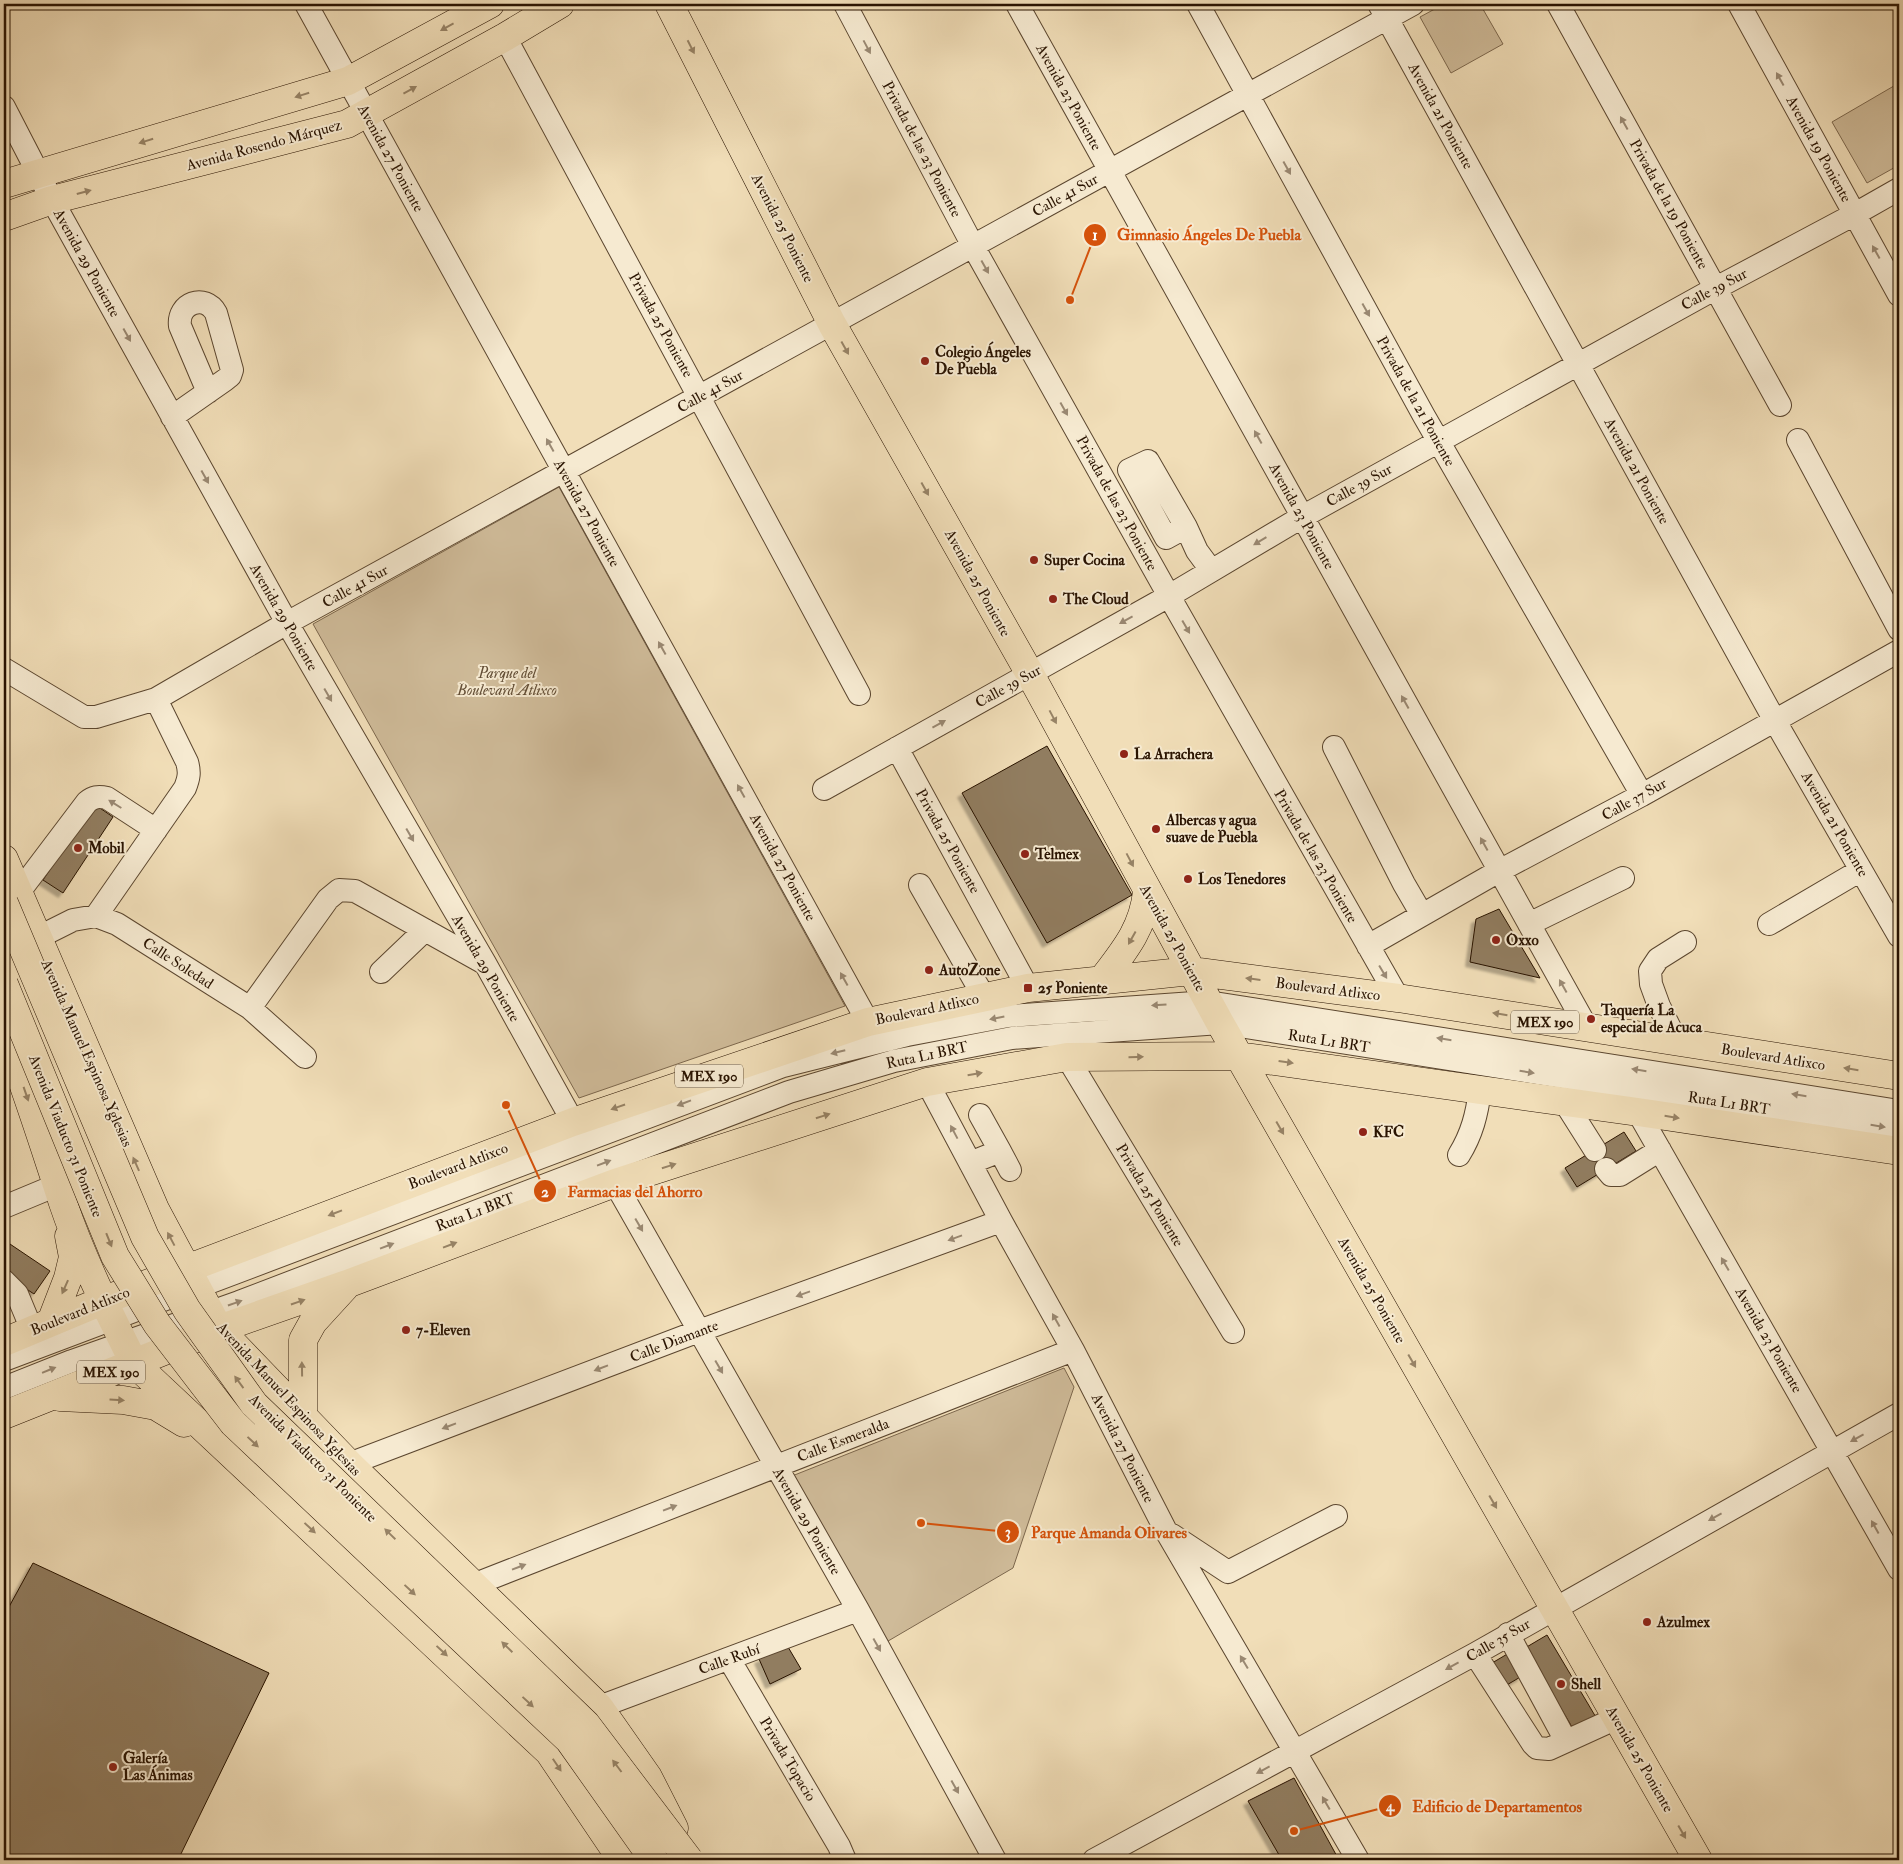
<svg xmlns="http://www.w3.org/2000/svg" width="1903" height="1864" viewBox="0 0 1903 1864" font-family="'IM FELL Double Pica',serif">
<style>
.green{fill:#cfbb99;stroke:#7c674d}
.building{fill:#917d60;stroke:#291301;filter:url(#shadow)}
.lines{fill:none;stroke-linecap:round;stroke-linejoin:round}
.minor-casing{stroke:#5b462f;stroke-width:24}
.major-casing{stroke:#291301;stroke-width:29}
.minor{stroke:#f6ead1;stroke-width:22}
.major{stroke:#f1deb8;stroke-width:28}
.major-bridge-casing{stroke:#291301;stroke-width:29;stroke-linecap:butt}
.major-bridge{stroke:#f1deb8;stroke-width:28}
.oneway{fill:#978366}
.oneway2{fill:#9a8973}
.poi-dot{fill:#8f2418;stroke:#f6ead1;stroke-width:2}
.labels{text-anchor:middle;stroke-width:4;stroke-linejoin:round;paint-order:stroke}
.shield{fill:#f6ead1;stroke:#66543f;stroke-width:1}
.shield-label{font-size:14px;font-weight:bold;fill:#291301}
.street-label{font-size:15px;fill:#291301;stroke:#f6ead1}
.poi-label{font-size:15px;font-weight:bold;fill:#291301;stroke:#f6ead1;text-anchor:start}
.park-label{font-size:15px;font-style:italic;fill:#634e36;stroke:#f6ead1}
.leader{fill:none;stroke:#d5520b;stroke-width:2}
.callout-dot{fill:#d5520b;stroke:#f6ead1;stroke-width:2}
.mark-label{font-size:15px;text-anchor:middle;font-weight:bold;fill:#fff}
.callout-label{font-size:16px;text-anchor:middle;font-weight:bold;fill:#d5520b;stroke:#f6ead1;stroke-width:4;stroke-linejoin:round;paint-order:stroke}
</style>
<defs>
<filter id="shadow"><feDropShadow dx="-4.5" dy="4.5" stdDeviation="1" flood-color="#0004"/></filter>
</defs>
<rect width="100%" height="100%" fill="#f1deb8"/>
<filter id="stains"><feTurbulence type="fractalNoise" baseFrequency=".004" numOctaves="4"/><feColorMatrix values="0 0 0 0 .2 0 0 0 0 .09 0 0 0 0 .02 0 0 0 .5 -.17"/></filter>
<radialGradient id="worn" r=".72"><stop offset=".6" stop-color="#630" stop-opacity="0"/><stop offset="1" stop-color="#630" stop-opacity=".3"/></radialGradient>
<path class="green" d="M1444 4H1480L1503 44 1451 73 1420 17Z
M1899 83V165L1867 183 1832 122Z
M559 487 845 1006 579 1098 313 624Z
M1064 1368 1074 1387 1013 1568 883 1644 787 1478Z"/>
<path class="building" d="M1047 746 1132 895 1047 943 962 793Z
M94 804 113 817 63 893 43 880Z
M1499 909 1540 978 1470 962 1476 919Z
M1624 1132 1636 1151 1577 1187 1565 1168Z
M4 1240 50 1271 34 1294 4 1274Z
M33 1563 269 1673 178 1860H4V1616Z
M1547 1635 1597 1719 1575 1732 1525 1648Z
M788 1647 801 1669 770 1684 759 1659Z
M1509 1653 1522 1676 1500 1689 1487 1666Z
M1294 1778 1339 1860H1282L1248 1801Z"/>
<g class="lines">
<defs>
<path id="minor" d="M306 4 868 1022
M845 4 973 246 1169 596 1398 998
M1017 4 1587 1028
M1198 4 1424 416 1642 795
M1379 4 1775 721 1899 936
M1558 4 1780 405
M1739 4 1899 295
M505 37 859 694
M4 107 52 200 287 623 485 963 573 1122
M172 417 225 380 230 376 232 370 216 313C205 293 177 303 180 326L208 392
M1798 440 1899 629
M1186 527 1166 538 1129 470 1148 461 1186 527 1197 551 1211 570
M4 669 84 717H96L156 699 287 623 1413 4
M1334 747 1404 884 1422 915
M897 748 1028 988
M824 789 1169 596 1302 517 1716 288 1855 214 1899 189
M920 885 984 997
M19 892 87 802C93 797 98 796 107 798L156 830
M96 916 185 788C189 778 190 772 187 762L156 699
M1529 924 1623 878
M1769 924 1861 870
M37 938 73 920 96 916 117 924 250 1008 305 1057
M1368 946 1499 871 1642 795 1899 651
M381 972 425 930
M250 1008 328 899 339 890 355 891 484 963
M1677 1042 1659 1006 1651 984 1650 971 1658 959 1685 942
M1067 1057 1233 1332
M927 1082 1001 1221 1073 1350 1166 1531 1358 1860
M1564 1101 1595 1150
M1638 1112 1899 1569
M1000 1151 1010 1170
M1459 1155C1472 1134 1477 1114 1480 1090
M970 1163 1000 1151 980 1115
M1606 1169 1611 1175H1620L1660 1150
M615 1183 858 1610 995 1860
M4 1207 57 1185
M4 1281 17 1294 32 1330
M4 1360 783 1066 907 1035 1008 1016 1208 1002 1899 1111
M4 1388 72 1361 239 1302 789 1092 894 1061 1012 1038 1220 1023 1899 1130
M349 1464 699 1331 1001 1221
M1172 1535 1228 1572 1336 1516
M473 1585 1073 1350
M1508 1634 1566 1741
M1475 1654 1533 1744 1537 1748 1549 1749 1617 1718
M729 1659 839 1846 845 1860
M599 1707 858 1610
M1094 1860 1475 1654 1899 1414"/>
<path id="major" d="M669 4 832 324 1030 674 1220 1023 1698 1860
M4 184 348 81 490 4
M4 217 52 200 347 124 505 37 560 4
M4 859 155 1209 219 1329 349 1464 599 1707 648 1777 674 1828
M1102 980C1124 951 1143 929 1147 892
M4 1031C26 1088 44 1146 63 1203 82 1259 108 1311 134 1363L549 1752 622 1860
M51 1322 68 1278 73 1257 69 1236
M4 1342 102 1301 573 1122 868 1022 1028 988 1191 971 1398 998 1899 1076
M60 1397 123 1400 156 1406 184 1423
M4 1415 219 1329 347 1284 615 1183 927 1082 1067 1057 1238 1056 1638 1112 1899 1151
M303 1417V1340L313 1322 345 1287"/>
</defs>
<use href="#minor" class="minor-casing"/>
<use href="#major" class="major-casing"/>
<use href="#minor" class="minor"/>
<use href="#major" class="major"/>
<defs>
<path id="major-bridge" d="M4 903 145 1237 187 1310 254 1404 586 1724 689 1860
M4 984 115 1256 157 1324 233 1423 569 1740 654 1860"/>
</defs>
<use href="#major-bridge" class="major-bridge-casing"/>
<use href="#major-bridge" class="major-bridge"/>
</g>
<defs><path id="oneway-solid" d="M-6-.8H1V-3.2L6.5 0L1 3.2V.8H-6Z" transform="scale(1.25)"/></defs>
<g class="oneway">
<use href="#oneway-solid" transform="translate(447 27) rotate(151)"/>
<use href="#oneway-solid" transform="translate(691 47) rotate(63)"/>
<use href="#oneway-solid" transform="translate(410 90) rotate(-29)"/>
<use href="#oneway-solid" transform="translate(302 95) rotate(163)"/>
<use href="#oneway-solid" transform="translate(146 141) rotate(163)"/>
<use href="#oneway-solid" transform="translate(84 192) rotate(-15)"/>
<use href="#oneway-solid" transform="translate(845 348) rotate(61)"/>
<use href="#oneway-solid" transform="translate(925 489) rotate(61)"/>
<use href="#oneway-solid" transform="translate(1053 717) rotate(62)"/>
<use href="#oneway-solid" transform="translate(1130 860) rotate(62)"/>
<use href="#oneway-solid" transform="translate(1132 938) rotate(119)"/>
<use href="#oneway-solid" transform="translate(1253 979) rotate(-173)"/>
<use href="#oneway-solid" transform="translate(1500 1014) rotate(-171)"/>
<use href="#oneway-solid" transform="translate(1136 1057) rotate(-1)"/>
<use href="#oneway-solid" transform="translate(1286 1062) rotate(8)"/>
<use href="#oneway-solid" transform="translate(1851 1069) rotate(-171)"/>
<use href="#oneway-solid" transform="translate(975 1074) rotate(-10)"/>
<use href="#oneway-solid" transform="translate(26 1094) rotate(71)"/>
<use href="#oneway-solid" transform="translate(618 1107) rotate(161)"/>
<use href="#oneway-solid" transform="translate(823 1116) rotate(-18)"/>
<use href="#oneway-solid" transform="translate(1672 1117) rotate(9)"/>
<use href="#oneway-solid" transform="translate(1280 1128) rotate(60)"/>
<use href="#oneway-solid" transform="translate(136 1164) rotate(-114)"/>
<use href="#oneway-solid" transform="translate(669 1166) rotate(-18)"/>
<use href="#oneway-solid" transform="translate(335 1213) rotate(159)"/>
<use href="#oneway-solid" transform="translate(171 1239) rotate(-118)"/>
<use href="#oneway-solid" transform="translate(109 1240) rotate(68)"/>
<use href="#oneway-solid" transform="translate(450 1245) rotate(-21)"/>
<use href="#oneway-solid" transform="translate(65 1287) rotate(114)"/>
<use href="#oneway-solid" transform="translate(298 1302) rotate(-19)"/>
<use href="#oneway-solid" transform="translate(1412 1361) rotate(60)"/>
<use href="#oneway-solid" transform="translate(302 1369) rotate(-91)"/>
<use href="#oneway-solid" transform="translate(239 1382) rotate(-126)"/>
<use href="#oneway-solid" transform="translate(117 1400) rotate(4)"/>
<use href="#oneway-solid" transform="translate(253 1442) rotate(43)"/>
<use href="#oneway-solid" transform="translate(1493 1502) rotate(60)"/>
<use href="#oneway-solid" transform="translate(310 1528) rotate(43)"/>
<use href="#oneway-solid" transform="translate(390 1534) rotate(-136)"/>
<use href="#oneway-solid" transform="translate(410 1590) rotate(43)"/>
<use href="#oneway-solid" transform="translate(507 1647) rotate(-136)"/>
<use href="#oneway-solid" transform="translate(442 1651) rotate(43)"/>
<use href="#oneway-solid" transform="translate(528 1702) rotate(43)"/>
<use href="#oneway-solid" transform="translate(557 1765) rotate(56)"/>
<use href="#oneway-solid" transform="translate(617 1766) rotate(-127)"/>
<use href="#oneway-solid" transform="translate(1682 1832) rotate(60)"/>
</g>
<g class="oneway2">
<use href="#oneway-solid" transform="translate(867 47) rotate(62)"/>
<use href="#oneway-solid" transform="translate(1780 79) rotate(-119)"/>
<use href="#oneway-solid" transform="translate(1624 123) rotate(-119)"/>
<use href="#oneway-solid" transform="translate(1287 168) rotate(61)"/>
<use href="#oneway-solid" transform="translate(1876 252) rotate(-119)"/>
<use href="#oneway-solid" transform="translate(985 267) rotate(61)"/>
<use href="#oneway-solid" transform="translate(1366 310) rotate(61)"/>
<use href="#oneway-solid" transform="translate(127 335) rotate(61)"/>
<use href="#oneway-solid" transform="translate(1064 409) rotate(61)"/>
<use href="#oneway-solid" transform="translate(1258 437) rotate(-119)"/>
<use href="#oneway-solid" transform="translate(550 445) rotate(-119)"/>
<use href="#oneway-solid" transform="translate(205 477) rotate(61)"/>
<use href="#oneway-solid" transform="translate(1260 541) rotate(149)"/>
<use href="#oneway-solid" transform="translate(1126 620) rotate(151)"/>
<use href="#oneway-solid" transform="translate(1186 627) rotate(60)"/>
<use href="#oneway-solid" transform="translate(662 648) rotate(-119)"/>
<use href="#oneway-solid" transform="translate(328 695) rotate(60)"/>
<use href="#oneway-solid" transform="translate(1405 702) rotate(-119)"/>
<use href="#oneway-solid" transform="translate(939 724) rotate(-29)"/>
<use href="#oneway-solid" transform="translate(741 791) rotate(-119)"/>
<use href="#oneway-solid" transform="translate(115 804) rotate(-148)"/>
<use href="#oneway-solid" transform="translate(410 835) rotate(60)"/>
<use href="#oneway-solid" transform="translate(1484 844) rotate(-119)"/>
<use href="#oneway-solid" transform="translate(1383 972) rotate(59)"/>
<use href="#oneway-solid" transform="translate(844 979) rotate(-119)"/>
<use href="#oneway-solid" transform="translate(1563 986) rotate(-119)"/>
<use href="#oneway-solid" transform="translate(1159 1005) rotate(176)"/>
<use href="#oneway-solid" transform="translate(997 1018) rotate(169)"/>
<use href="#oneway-solid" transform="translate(1444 1039) rotate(-171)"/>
<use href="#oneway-solid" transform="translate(838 1052) rotate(166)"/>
<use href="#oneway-solid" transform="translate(1639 1070) rotate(-171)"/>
<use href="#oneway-solid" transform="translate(1527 1072) rotate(9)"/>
<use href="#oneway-solid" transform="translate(1799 1095) rotate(-171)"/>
<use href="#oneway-solid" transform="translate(684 1103) rotate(159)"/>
<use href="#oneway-solid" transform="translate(1878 1126) rotate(9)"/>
<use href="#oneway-solid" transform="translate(954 1132) rotate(-118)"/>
<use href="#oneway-solid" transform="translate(604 1163) rotate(-21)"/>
<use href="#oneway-solid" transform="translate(639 1225) rotate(60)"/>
<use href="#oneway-solid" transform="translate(955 1238) rotate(160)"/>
<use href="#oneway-solid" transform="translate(387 1246) rotate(-21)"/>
<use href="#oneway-solid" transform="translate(1725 1264) rotate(-120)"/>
<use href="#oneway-solid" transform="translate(803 1294) rotate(160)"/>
<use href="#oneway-solid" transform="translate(235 1303) rotate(-19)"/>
<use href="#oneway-solid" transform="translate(1056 1320) rotate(-119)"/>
<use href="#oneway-solid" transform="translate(719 1367) rotate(60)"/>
<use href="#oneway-solid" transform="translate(601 1368) rotate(159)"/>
<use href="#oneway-solid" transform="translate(49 1370) rotate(-22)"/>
<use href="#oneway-solid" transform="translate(449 1426) rotate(159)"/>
<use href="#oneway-solid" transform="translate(1857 1438) rotate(151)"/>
<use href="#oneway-solid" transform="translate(670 1508) rotate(-21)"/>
<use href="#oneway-solid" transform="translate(1715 1517) rotate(151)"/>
<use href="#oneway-solid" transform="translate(1875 1527) rotate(-119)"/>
<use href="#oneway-solid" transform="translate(519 1567) rotate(-21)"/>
<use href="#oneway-solid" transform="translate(877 1645) rotate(61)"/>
<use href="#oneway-solid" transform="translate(1244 1662) rotate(-121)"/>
<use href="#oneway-solid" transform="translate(1452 1666) rotate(151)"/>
<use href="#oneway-solid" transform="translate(1263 1770) rotate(152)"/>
<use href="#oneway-solid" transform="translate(955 1787) rotate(61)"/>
<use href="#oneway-solid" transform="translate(1326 1803) rotate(-120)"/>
</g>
<g class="poi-dot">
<circle cx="925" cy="361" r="5"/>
<circle cx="1034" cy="560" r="5"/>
<circle cx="1053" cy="599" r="5"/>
<circle cx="1124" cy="754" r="5"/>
<circle cx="1156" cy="829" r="5"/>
<circle cx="78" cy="848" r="5"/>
<circle cx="1025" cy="854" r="5"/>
<circle cx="1188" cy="879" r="5"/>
<circle cx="1496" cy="940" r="5"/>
<circle cx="929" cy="970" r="5"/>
<rect x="1023" y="983" width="10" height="10" rx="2.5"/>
<circle cx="1591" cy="1019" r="5"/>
<circle cx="1363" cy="1132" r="5"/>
<circle cx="406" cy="1330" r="5"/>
<circle cx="1647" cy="1622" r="5"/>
<circle cx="1561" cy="1684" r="5"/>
<circle cx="113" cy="1767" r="5"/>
</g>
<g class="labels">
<g class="shield">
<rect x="1511" y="1010.5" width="68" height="23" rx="4"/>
<rect x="675" y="1064.5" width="68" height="23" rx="4"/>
<rect x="77" y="1360.5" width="68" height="23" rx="4"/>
</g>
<g class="shield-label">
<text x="1545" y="1027">MEX 190</text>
<text x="709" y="1081">MEX 190</text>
<text x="111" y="1377">MEX 190</text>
</g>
<g class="street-label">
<text transform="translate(1069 97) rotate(61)" y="5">Avenida 23 Poniente</text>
<text transform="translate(1441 116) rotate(61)" y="5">Avenida 21 Poniente</text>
<text transform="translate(264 145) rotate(-15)" y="5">Avenida Rosendo Márquez</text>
<text transform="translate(922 149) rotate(62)" y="5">Privada de las 23 Poniente</text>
<text transform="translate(1819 149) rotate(61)" y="5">Avenida 19 Poniente</text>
<text transform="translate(391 158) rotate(61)" y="5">Avenida 27 Poniente</text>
<text transform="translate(1065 195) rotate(-29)" y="5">Calle 41 Sur</text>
<text transform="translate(1669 204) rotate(61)" y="5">Privada de la 19 Poniente</text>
<text transform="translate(783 228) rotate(63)" y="5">Avenida 25 Poniente</text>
<text transform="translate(87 263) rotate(61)" y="5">Avenida 29 Poniente</text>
<text transform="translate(1714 289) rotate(-28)" y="5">Calle 39 Sur</text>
<text transform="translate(661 325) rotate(61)" y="5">Privada 25 Poniente</text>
<text transform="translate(710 391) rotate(-29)" y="5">Calle 41 Sur</text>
<text transform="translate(1416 401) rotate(61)" y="5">Privada de la 21 Poniente</text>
<text transform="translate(1637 471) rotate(61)" y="5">Avenida 21 Poniente</text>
<text transform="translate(1359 485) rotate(-29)" y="5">Calle 39 Sur</text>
<text transform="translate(1117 503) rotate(61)" y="5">Privada de las 23 Poniente</text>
<text transform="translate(587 513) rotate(61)" y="5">Avenida 27 Poniente</text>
<text transform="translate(1302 516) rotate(61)" y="5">Avenida 23 Poniente</text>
<text transform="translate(978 583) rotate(61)" y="5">Avenida 25 Poniente</text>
<text transform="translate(355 586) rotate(-29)" y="5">Calle 41 Sur</text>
<text transform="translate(284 617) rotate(60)" y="5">Avenida 29 Poniente</text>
<text transform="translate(1008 686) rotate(-29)" y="5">Calle 39 Sur</text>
<text transform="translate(1634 799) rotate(-29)" y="5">Calle 37 Sur</text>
<text transform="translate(1835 824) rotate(60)" y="5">Avenida 21 Poniente</text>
<text transform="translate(948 841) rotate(61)" y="5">Privada 25 Poniente</text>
<text transform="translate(1316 856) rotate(60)" y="5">Privada de las 23 Poniente</text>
<text transform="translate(783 867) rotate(61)" y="5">Avenida 27 Poniente</text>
<text transform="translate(1173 938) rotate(61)" y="5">Avenida 25 Poniente</text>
<text transform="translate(178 963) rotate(33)" y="5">Calle Soledad</text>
<text transform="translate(486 968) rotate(60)" y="5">Avenida 29 Poniente</text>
<text transform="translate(1328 989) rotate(7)" y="5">Boulevard Atlixco</text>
<text transform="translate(927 1009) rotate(-12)" y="5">Boulevard Atlixco</text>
<text transform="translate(1329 1041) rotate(9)" y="5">Ruta L1 BRT</text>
<text transform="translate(87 1053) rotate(66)" y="5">Avenida Manuel Espinosa Yglesias</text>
<text transform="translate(927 1055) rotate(-12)" y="5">Ruta L1 BRT</text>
<text transform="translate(1773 1057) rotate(9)" y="5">Boulevard Atlixco</text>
<text transform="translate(1729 1103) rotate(9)" y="5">Ruta L1 BRT</text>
<text transform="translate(66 1136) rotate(68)" y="5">Avenida Viaducto 31 Poniente</text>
<text transform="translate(458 1166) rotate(-21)" y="5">Boulevard Atlixco</text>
<text transform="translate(1150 1195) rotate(59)" y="5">Privada 25 Poniente</text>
<text transform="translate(475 1212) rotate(-21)" y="5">Ruta L1 BRT</text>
<text transform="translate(1372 1290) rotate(60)" y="5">Avenida 25 Poniente</text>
<text transform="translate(80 1311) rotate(-22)" y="5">Boulevard Atlixco</text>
<text transform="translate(1769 1340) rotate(60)" y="5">Avenida 23 Poniente</text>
<text transform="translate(674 1341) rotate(-21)" y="5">Calle Diamante</text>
<text transform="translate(289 1399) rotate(47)" y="5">Avenida Manuel Espinosa Yglesias</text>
<text transform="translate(843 1440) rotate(-21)" y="5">Calle Esmeralda</text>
<text transform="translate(1123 1448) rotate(63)" y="5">Avenida 27 Poniente</text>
<text transform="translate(313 1458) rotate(45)" y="5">Avenida Viaducto 31 Poniente</text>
<text transform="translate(807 1521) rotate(60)" y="5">Avenida 29 Poniente</text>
<text transform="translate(1498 1640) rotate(-30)" y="5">Calle 35 Sur</text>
<text transform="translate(729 1659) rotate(-20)" y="5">Calle Rubí</text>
<text transform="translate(788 1759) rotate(59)" y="5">Privada Topacio</text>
<text transform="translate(1640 1759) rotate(60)" y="5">Avenida 25 Poniente</text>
</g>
<g class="poi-label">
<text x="935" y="357">Colegio Ángeles<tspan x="935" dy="17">De Puebla</tspan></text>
<text x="1044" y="565">Super Cocina</text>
<text x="1063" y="604">The Cloud</text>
<text x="1134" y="759">La Arrachera</text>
<text x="1166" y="825">Albercas y agua<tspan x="1166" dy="17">suave de Puebla</tspan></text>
<text x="88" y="853">Mobil</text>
<text x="1035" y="859">Telmex</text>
<text x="1198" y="884">Los Tenedores</text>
<text x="1506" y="945">Oxxo</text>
<text x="939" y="975">AutoZone</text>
<text x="1038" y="993">25 Poniente</text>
<text x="1601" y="1015">Taquería La<tspan x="1601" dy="17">especial de Acuca</tspan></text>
<text x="1373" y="1137">KFC</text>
<text x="416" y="1335">7-Eleven</text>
<text x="1657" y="1627">Azulmex</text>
<text x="1571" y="1689">Shell</text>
<text x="123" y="1763">Galería<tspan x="123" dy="17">Las Ánimas</tspan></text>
</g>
<g class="park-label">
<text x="507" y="678">Parque del<tspan x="507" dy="17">Boulevard Atlixco</tspan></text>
</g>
</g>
<path class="leader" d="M1070 300L1095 235M506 1105L545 1191M921 1523L1008 1532M1294 1831L1390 1806"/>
<g class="callout-dot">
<circle cx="1070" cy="300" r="5"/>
<circle cx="506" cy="1105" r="5"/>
<circle cx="921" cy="1523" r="5"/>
<circle cx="1294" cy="1831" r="5"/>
<circle cx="1095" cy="235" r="12"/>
<circle cx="545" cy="1191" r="12"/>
<circle cx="1008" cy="1532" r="12"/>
<circle cx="1390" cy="1806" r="12"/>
</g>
<g class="mark-label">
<text x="1095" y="240">1</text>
<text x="545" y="1197">2</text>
<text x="1008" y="1537">3</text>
<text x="1390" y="1811">4</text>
</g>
<g class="callout-label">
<text x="1209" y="240">Gimnasio Ángeles De Puebla</text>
<text x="635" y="1197">Farmacias del Ahorro</text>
<text x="1109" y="1538">Parque Amanda Olivares</text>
<text x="1497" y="1812">Edificio de Departamentos</text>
</g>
<rect width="1903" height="1864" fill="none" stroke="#f1deb8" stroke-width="20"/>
<rect x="5" y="5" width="1893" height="1854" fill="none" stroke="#291301" stroke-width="2.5"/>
<rect x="10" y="10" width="1883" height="1844" fill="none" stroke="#291301"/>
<rect width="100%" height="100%" filter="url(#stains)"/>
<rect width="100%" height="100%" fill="url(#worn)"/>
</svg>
